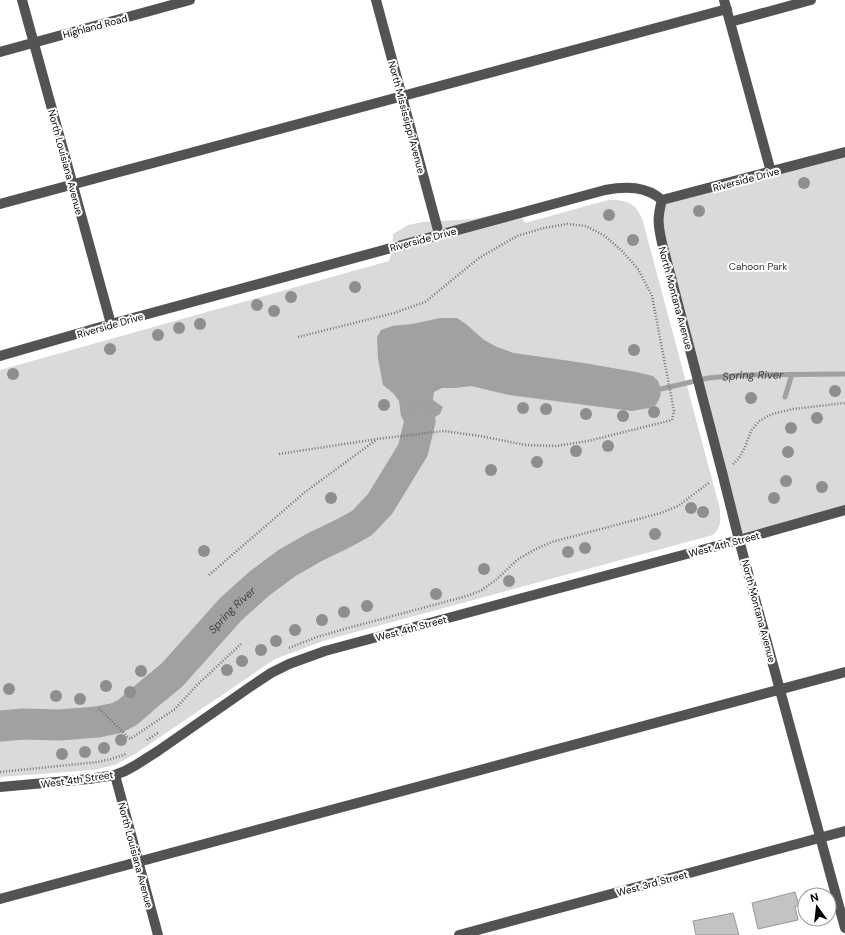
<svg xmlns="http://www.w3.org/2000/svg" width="845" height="935" viewBox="0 0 845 935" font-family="'DM Sans',sans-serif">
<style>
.green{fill:#dadada}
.water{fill:#a1a1a1}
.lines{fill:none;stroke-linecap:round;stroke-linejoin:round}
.stream{stroke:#a1a1a1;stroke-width:5}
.river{stroke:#a1a1a1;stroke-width:31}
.building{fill:#c3c3c3;stroke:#979797}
.path{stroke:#757575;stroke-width:2.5;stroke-dasharray:1 2;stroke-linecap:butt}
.minor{stroke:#535353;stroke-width:10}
.tree{fill:#8e8e8e}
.labels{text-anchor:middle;stroke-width:4;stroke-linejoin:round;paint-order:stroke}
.street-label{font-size:10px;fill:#000;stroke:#fff}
.park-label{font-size:10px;fill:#313131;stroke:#fff}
.water-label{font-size:11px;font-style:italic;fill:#424242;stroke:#fff}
</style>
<rect width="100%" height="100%" fill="#fff"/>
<path class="green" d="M845 152V510L739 540 662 243V200Z
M608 200C617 199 628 201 635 207 638 210 640 215 642 218L720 509C720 522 722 525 713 535L326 640 275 659 135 754 115 765 93 770 0 777V370L389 261 392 251 393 234 408 225 423 222 473 219 506 212 521 216 525 223Z"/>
<path class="water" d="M440 318H457L466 324 484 340 497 347 514 353 584 363 636 372 653 376 658 381 661 389 660 397 656 405 649 408 632 411 509 395 471 386 455 388H442L434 392 433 400 443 407 440 414 430 420 420 421 412 424 406 425 401 416 399 401 393 393 383 385 378 359 377 337 381 330 392 326 412 324Z"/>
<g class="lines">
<g class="stream">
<path id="s1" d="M661 389 708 378 741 375 845 374"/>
<path d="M785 397 792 374"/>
</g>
<path class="river" id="s2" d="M0 726 24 724 59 725 97 722 117 718 128 712 150 693 172 675 231 609 260 583 287 563 315 547 344 533 362 523 380 504 413 450 420 421"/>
</g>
<path class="building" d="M795 892 799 906H795L798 920 758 929 752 903Z
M733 913 739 935H696L693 921Z"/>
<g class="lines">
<path class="path" d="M279 454 377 439 444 431 480 436 526 445 556 446 588 441 672 420 674 411 652 296 638 269 622 251 605 236 586 226 567 224 544 228 517 236 479 258 425 302 394 313 298 337
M733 464 739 458 745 447 751 431 759 421 772 414 793 409 845 403
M209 575 305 492 376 440
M289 648 317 637 348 628 467 596 482 590 497 579 517 560 534 550 552 542 661 513 678 506 710 482
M99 709 130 739 175 709 197 685 241 644
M147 740 159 732
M0 772 98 762 111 759 126 754"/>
<path class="minor" d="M22 0 111 324
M376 0 439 234
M724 0 771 172
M730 22 811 0
M0 52 190 0
M662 200C657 218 658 225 662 243L722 472 739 540 845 928
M662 200 845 152
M0 204 727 9
M0 356 111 324 605 190C626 186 646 186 662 200
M115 775 158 935
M0 787 89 779 115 775 125 771 136 765 158 751 250 687 271 673 289 664 325 651 739 540 845 510
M0 899 845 672
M459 935 845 831"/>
</g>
<g class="tree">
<circle cx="804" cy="183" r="6"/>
<circle cx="699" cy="211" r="6"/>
<circle cx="609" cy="215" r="6"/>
<circle cx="633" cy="240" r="6"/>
<circle cx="355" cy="287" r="6"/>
<circle cx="291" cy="297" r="6"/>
<circle cx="257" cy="305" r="6"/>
<circle cx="274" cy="311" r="6"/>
<circle cx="200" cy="324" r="6"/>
<circle cx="179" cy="328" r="6"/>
<circle cx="158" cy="335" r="6"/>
<circle cx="110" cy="349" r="6"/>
<circle cx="634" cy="350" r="6"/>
<circle cx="13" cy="374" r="6"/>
<circle cx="835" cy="391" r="6"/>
<circle cx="751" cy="398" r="6"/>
<circle cx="384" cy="405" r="6"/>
<circle cx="523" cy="408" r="6"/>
<circle cx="546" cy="409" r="6"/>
<circle cx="654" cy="412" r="6"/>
<circle cx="586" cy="414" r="6"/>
<circle cx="623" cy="416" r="6"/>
<circle cx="817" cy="418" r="6"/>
<circle cx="791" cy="428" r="6"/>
<circle cx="608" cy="446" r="6"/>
<circle cx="576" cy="451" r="6"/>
<circle cx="788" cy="452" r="6"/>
<circle cx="537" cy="462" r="6"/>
<circle cx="491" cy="470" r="6"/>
<circle cx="786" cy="481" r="6"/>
<circle cx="822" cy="487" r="6"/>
<circle cx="331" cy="498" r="6"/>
<circle cx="774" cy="498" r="6"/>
<circle cx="691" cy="508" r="6"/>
<circle cx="703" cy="512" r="6"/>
<circle cx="655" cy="534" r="6"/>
<circle cx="585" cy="548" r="6"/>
<circle cx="204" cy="551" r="6"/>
<circle cx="568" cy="552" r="6"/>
<circle cx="484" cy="569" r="6"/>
<circle cx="509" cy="581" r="6"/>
<circle cx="436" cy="594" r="6"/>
<circle cx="367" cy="606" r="6"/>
<circle cx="344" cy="612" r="6"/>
<circle cx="322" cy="620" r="6"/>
<circle cx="295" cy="630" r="6"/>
<circle cx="276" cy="641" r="6"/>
<circle cx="261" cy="650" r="6"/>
<circle cx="242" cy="661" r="6"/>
<circle cx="227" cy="670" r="6"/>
<circle cx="141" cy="671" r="6"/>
<circle cx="106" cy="686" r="6"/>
<circle cx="9" cy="689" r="6"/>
<circle cx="130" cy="692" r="6"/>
<circle cx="56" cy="696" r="6"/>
<circle cx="80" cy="699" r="6"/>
<circle cx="121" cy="740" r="6"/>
<circle cx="104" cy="748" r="6"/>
<circle cx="85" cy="752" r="6"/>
<circle cx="62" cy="754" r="6"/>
</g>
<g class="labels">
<g class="street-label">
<text transform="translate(95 26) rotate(-15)" y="4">Highland Road</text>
<text transform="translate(407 117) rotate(75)" y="4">North Mississippi Avenue</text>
<text transform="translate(66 162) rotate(75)" y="4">North Louisiana Avenue</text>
<text transform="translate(746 179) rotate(-15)" y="4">Riverside Drive</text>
<text transform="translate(423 239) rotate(-15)" y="4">Riverside Drive</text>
<text transform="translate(676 298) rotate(75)" y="4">North Montana Avenue</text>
<text transform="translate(110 325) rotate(-16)" y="4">Riverside Drive</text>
<text transform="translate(724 544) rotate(-15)" y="4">West 4th Street</text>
<text transform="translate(759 611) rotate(75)" y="4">North Montana Avenue</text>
<text transform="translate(411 628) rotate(-15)" y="4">West 4th Street</text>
<text transform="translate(77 779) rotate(-8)" y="4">West 4th Street</text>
<text transform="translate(136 855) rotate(75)" y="4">North Louisiana Avenue</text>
<text transform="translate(652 883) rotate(-15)" y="4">West 3rd Street</text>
</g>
<g class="park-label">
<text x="758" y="270">Cahoon Park</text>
</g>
<g class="water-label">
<text dy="4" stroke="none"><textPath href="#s1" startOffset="93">Spring River</textPath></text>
<text dy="4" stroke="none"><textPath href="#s2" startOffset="276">Spring River</textPath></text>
</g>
</g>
<g transform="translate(817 907) rotate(345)"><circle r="19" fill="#ffffff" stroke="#999999"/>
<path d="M0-3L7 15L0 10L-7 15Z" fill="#000000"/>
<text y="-6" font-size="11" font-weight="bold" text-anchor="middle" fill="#000000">N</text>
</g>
</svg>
